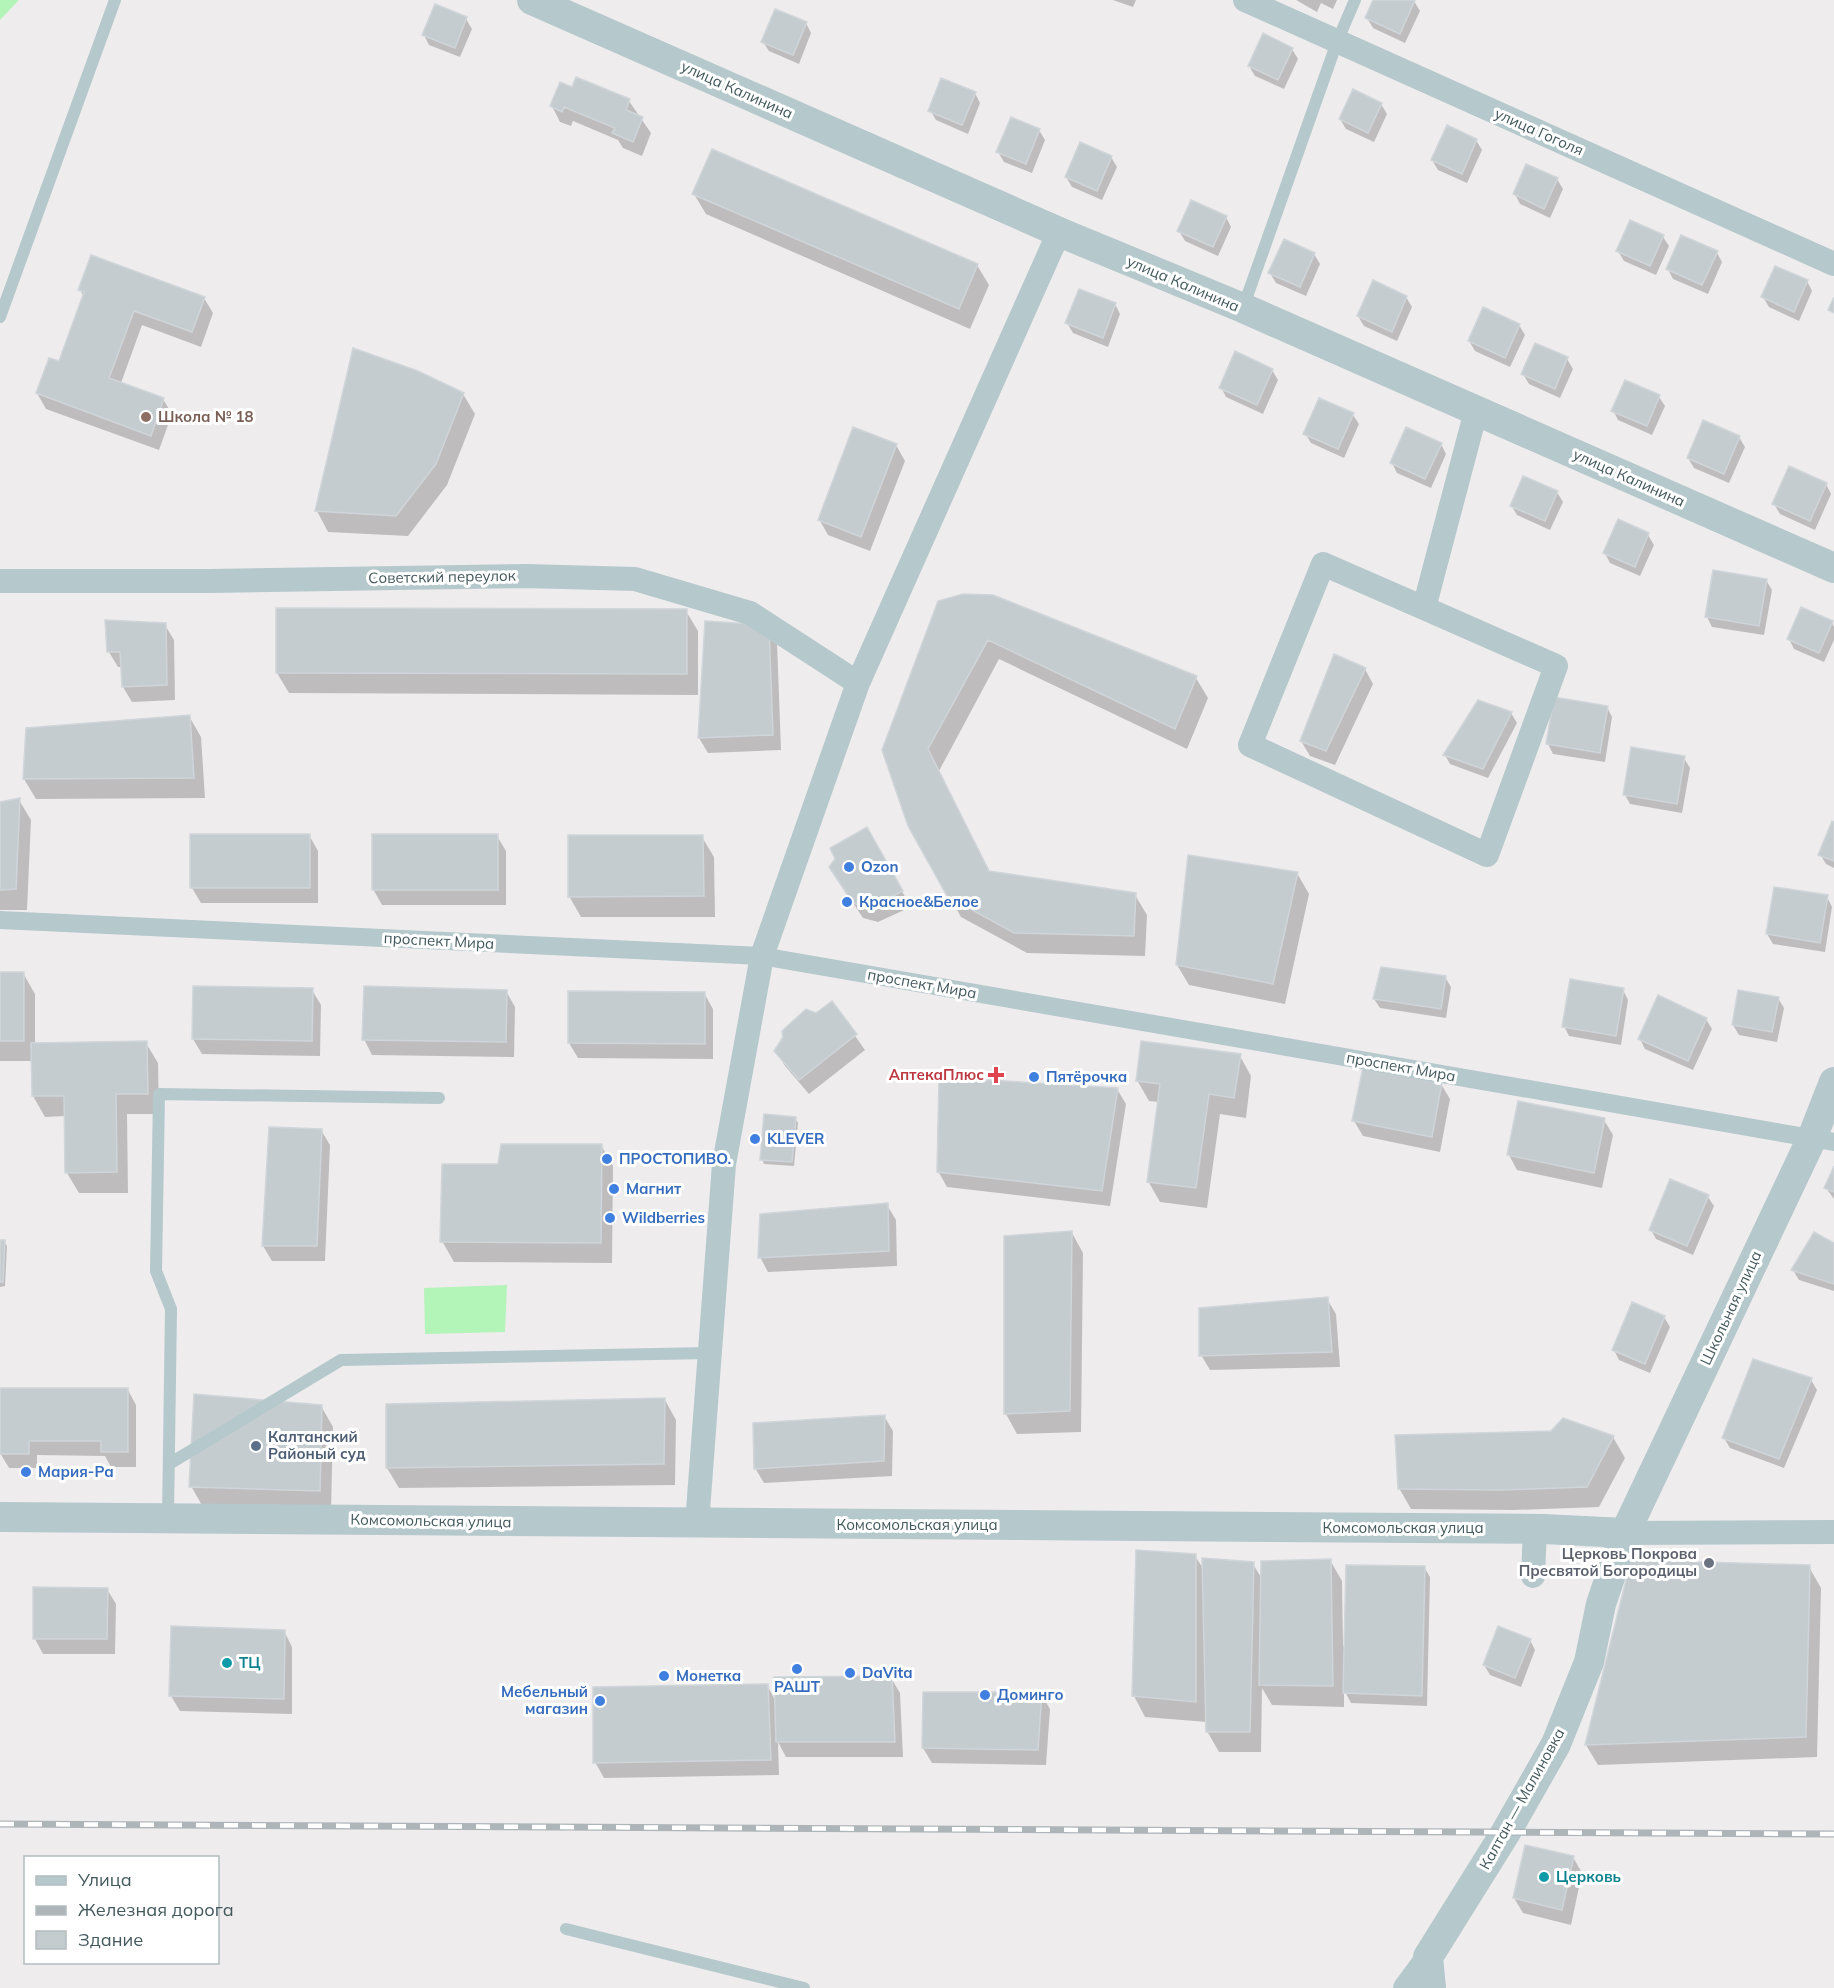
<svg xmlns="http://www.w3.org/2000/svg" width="1834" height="1988" viewBox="0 0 1834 1988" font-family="Mulish,sans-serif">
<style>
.green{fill:#b3f4b8}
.shadow{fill:#0003}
.building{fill:#c5ccd0;stroke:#cfd5d9;stroke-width:1.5}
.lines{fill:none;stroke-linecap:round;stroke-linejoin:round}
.service{stroke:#b5c8cc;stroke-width:12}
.pedestrian{stroke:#b5c8cc;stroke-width:18}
.minor{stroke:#b5c8cc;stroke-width:24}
.tertiary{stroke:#b5c8cc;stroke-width:30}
.rail-casing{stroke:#adb5b8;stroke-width:7}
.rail{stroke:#fff;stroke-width:4.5;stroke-dasharray:14;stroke-linecap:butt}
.education-dot{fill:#8d6e63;stroke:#fff;stroke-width:2}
.shop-dot{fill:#3f7fe0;stroke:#fff;stroke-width:2}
.health-dot{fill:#e0444e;stroke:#fff;stroke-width:2}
.service-dot{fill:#5c6f8a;stroke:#fff;stroke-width:2}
.worship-dot{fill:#6b7280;stroke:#fff;stroke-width:2}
.culture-dot{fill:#0f9aa8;stroke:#fff;stroke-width:2}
.labels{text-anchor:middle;stroke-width:6;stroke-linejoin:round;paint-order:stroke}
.street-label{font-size:15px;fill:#42585c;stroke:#fff}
.education-label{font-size:15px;font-weight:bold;fill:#785e54;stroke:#fff;text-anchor:start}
.shop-label{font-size:15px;font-weight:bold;fill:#366cbe;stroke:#fff;text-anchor:start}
.health-label{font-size:15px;font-weight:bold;fill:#be3a42;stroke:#fff;text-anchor:end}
.service-label{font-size:15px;font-weight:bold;fill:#4e5e75;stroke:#fff;text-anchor:start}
.worship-label{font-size:15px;font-weight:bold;fill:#5b616d;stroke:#fff;text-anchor:end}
.culture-label{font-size:15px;font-weight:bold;fill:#0d838f;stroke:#fff;text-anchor:start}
</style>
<rect width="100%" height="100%" fill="#efeced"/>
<path class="green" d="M0 0H19L0 20Z
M507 1285 505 1332 425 1334 424 1288Z"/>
<path class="shadow" d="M1113 0H1136L1133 7Z
M1296 0H1337L1333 9 1321 3 1317 12Z
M1375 0 1414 1 1420 11 1405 43 1373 28 1367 18Z
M435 6 466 19 472 29 460 57 429 45 424 35Z
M806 23 811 33 799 64 769 51 763 42Z
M1292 49 1298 59 1284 89 1255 76 1249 66Z
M573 89 629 101 651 133 642 156 623 148 618 140 573 121 571 126 560 122 552 106Z
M975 93 980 103 968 134 936 120 930 110Z
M1381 104 1387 114 1374 142 1346 129 1340 119Z
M1039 130 1045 140 1032 173 1004 162 998 152Z
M1476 140 1482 150 1467 183 1438 170 1432 160Z
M1111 157 1117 167 1102 200 1072 187 1066 177Z
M1557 179 1563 189 1550 218 1520 204 1515 194Z
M694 194 977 265 989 285 970 329 706 214Z
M1226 217 1231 227 1218 256 1185 241 1179 231Z
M1663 237 1669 246 1656 275 1624 261 1618 251Z
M1717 253 1722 262 1708 294 1673 279 1668 269Z
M1314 254 1320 264 1306 296 1276 283 1270 273Z
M1807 281 1812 291 1799 321 1769 307 1763 297Z
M80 290 204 298 213 313 201 347 142 325 121 383 163 399 172 414 159 450 46 409 37 393 60 363 84 297Z
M1406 297 1412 307 1397 341 1364 326 1358 316Z
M1115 304 1120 314 1108 347 1073 333 1067 323Z
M1519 325 1525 335 1510 367 1475 351 1469 341Z
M1536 345 1567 359 1573 369 1560 398 1529 384 1523 374Z
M354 350 463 394 475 414 447 485 408 536 328 532 317 511Z
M1272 370 1278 380 1263 414 1226 397 1221 387Z
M1626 382 1659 397 1665 406 1652 435 1618 420 1613 410Z
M1353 415 1359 424 1344 458 1311 443 1305 433Z
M1739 437 1745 447 1729 483 1694 468 1688 458Z
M1441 444 1446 454 1431 488 1397 473 1392 463Z
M896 445 905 461 870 551 828 535 819 519Z
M1826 484 1831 494 1815 530 1780 514 1774 504Z
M1557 492 1563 502 1550 530 1517 515 1511 505Z
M1618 521 1648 535 1654 545 1640 576 1610 563 1605 553Z
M1766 580 1772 590 1764 635 1712 627 1707 617Z
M939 602 1196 678 1208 698 1187 749 999 659 939 771 990 872 1135 895 1147 915 1145 956 1027 953 961 917 910 825Z
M686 611 698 631V695L289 693 277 673Z
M706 623 777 642 781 750 708 753 699 738Z
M1832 623 1834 627V640L1824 662 1794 649 1789 639Z
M165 625 174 640 175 700 132 702 123 687 122 667H118L109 652Z
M1365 669 1373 684 1335 765 1310 756 1301 741Z
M1607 707 1612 717 1605 762 1553 754 1548 744Z
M1511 713 1517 723 1488 778 1450 764 1445 755Z
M189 716 201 737 205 798 36 799 24 779Z
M1684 758 1690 768 1682 813 1630 804 1625 795Z
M19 800 31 820 27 910H0V803Z
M1834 824V868L1826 864 1820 854Z
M866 829 911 907 878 922 863 918 840 883Z
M192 835H309L318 851V903H201L192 888Z
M497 836 506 851V905H382L373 889Z
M702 837 714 857 715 917H581L569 896Z
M1297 873 1309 894 1285 1004 1189 985 1177 965Z
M1827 897 1832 907 1825 952 1773 944 1767 934Z
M0 973H23L35 994V1044L146 1043 158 1063 159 1114H127L128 1193H79L67 1173 66 1116 45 1117 33 1096V1061H0Z
M1445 977 1451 987 1446 1018 1380 1008 1374 999Z
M312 990 321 1005 320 1056 202 1054 193 1039Z
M1623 990 1628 1000 1621 1045 1569 1036 1564 1026Z
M506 991 515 1007 514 1057 372 1055 364 1039Z
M569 993H704L713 1009V1059L578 1058 569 1043Z
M1778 998 1784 1008 1777 1042 1739 1035 1733 1025Z
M832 1003 865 1050 809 1094 785 1066 776 1051Z
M1706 1019 1712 1029 1693 1070 1645 1049 1640 1039Z
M1240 1056 1251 1076 1246 1118 1220 1114 1207 1208 1160 1202 1148 1181 1159 1102 1149 1101 1137 1080Z
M1441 1084 1450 1099 1440 1152 1363 1136 1354 1121Z
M1117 1089 1126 1104 1110 1206 947 1187 938 1171Z
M795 1118 798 1123 794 1166 764 1164 762 1159Z
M1604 1120 1613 1135 1602 1188 1517 1170 1509 1155Z
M321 1130 330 1145 325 1261H272L263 1246Z
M601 1145 613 1166 612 1263 454 1262 442 1241 499 1165Z
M1834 1169V1199L1826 1188Z
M1708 1197 1714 1206 1693 1255 1656 1239 1651 1230Z
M887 1205 896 1220 897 1266 768 1272 760 1257Z
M1072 1233 1083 1253 1081 1432 1017 1434 1006 1414Z
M4 1241 7 1246 5 1286 0 1287V1242Z
M1834 1245V1291L1799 1280 1793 1270Z
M1327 1299 1336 1314 1340 1367 1210 1370 1201 1355Z
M1664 1317 1670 1327 1650 1373 1619 1360 1614 1350Z
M1811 1380 1817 1390 1784 1468 1730 1448 1724 1438Z
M128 1390 136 1405V1467H111L105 1456 37 1455V1468H9L0 1453Z
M665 1400 676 1420 675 1485 399 1488 387 1468Z
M321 1406 333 1427 331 1511 203 1507 191 1486Z
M884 1416 893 1431 892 1476 764 1483 755 1468Z
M1613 1437 1625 1458 1599 1507 1514 1510 1411 1509 1399 1488Z
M1195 1556 1204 1570 1253 1564 1262 1579 1330 1560 1342 1581 1343 1646H1346L1424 1567 1430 1577 1427 1706 1351 1703 1344 1690V1707L1272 1705 1262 1688 1261 1752H1219L1207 1731V1722L1145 1717 1134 1696Z
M1809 1567 1821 1588 1817 1757 1598 1765 1586 1745Z
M107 1589 116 1604 115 1654H43L35 1639Z
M284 1631 292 1647V1714L180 1711 171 1696Z
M1530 1640 1535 1650 1521 1687 1490 1675 1484 1665Z
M891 1678 900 1693 903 1757H786L778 1742 779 1775 604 1778 595 1762 767 1685 776 1702Z
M925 1694H1041L1050 1709 1046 1765 932 1763 923 1748Z
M1573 1857 1582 1873 1571 1925 1523 1913 1514 1898Z"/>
<path class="building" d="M1373 0H1415L1400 34 1365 18Z
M435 4 467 17 455 48 422 35Z
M775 9 807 22 793 55 761 42Z
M1263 33 1293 48 1278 80 1248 66Z
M576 77 630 99 626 110 643 117 633 142 612 133 615 128 564 107 562 112 550 106 560 82 572 87Z
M941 78 976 92 962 125 928 111Z
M1353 89 1382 103 1368 133 1339 119Z
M1011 117 1040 129 1026 164 996 152Z
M1447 125 1477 139 1462 174 1431 160Z
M1080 142 1112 156 1097 191 1065 177Z
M712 149 978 264 959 309 692 194Z
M1526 164 1558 178 1544 209 1513 194Z
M1191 200 1227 216 1213 247 1177 231Z
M1630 220 1664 235 1650 266 1616 251Z
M1681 235 1718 251 1702 285 1666 269Z
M1284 239 1315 253 1300 287 1268 273Z
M91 255 205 297 192 332 134 311 109 378 164 398 151 436 36 393 49 358 59 361 84 292 78 290Z
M1775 266 1808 280 1794 312 1761 297Z
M1373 280 1407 296 1392 332 1357 316Z
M1079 289 1116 303 1103 338 1065 323Z
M1834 297V313L1828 310Z
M1483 307 1520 324 1505 358 1468 341Z
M1535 343 1568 357 1555 389 1521 374Z
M353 348 418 371 464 393 436 464 396 516 315 511Z
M1235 351 1273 369 1257 405 1219 388Z
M1625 380 1660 395 1647 426 1611 411Z
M1319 398 1354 413 1338 449 1303 434Z
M1703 420 1740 436 1724 474 1687 458Z
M853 427 897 444 861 537 818 520Z
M1406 427 1442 443 1425 479 1390 463Z
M1789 466 1827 483 1810 521 1772 504Z
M1523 476 1558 491 1545 521 1510 506Z
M1618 519 1649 533 1635 567 1603 553Z
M1713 570 1767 579 1759 626 1705 617Z
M963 594 993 595 1197 676 1175 729 988 640 928 749 989 871 1136 893 1134 936 1014 933 947 896 908 826 882 750 938 601Z
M1801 607 1833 621 1819 653 1787 639Z
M276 608 687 609V674L276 673Z
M105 620 166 623 167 685 122 687 120 652H107Z
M705 621 769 625 773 735 698 738Z
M1334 654 1366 668 1326 751 1300 741Z
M1554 697 1608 706 1600 753 1546 744Z
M1478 700 1512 712 1483 769 1443 755Z
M190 715 194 778 23 779 26 728Z
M1631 747 1685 756 1677 804 1623 795Z
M20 798 16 889 0 890V802Z
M1832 821 1834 822V861L1818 855Z
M867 827 903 891 869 908 853 903 829 867 835 859 830 848Z
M190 834H310V888H190Z
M372 834H498V890H372Z
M568 835H703L704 896 568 897Z
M1188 855 1298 872 1273 984 1176 965Z
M1774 887 1828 895 1820 943 1766 934Z
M1381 967 1446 976 1441 1009 1373 999Z
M0 972H24V1041H0Z
M1570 979 1624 988 1616 1036 1562 1027Z
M193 986 313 988 312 1041 192 1039Z
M364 986 507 990 506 1042 362 1040Z
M1738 990 1779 997 1772 1032 1732 1025Z
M568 991 705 992V1044L568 1043Z
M1658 995 1707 1018 1688 1061 1638 1039Z
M832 1001 857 1034 799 1080 774 1051 783 1037 782 1031 806 1009 816 1013Z
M147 1041 148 1094H116L117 1172 65 1173 64 1096H32L31 1043Z
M1141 1041 1241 1054 1234 1098 1209 1094 1196 1188 1147 1182 1160 1084 1136 1081Z
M1363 1067 1442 1082 1432 1137 1352 1121Z
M939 1077 1118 1088 1102 1191 937 1172Z
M1518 1101 1605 1118 1594 1173 1507 1155Z
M764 1114 796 1117 792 1162 760 1160Z
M269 1127 322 1129 317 1246H262Z
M501 1144H602L601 1243 440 1242 442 1164H498Z
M1834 1166V1192L1824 1188Z
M1670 1179 1709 1195 1687 1246 1649 1230Z
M888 1203 889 1251 758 1258 760 1214Z
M1072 1231 1070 1411 1004 1414V1236Z
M1814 1232 1834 1243V1284L1791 1270Z
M0 1240H5L3 1282H0Z
M1328 1297 1332 1352 1199 1356V1308Z
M1632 1302 1665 1316 1645 1364 1612 1350Z
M1753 1359 1812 1378 1779 1459 1722 1438Z
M0 1388H128V1452H101V1441H29V1454H0Z
M194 1394 322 1405 320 1491 189 1487Z
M665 1398 664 1464 386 1468V1404Z
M885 1415 884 1461 754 1469 753 1423Z
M1563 1418 1614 1436 1587 1487 1501 1490 1398 1489 1395 1435 1551 1431Z
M1136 1550 1196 1554V1702L1132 1696Z
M1202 1558 1254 1562 1250 1732H1206Z
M1331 1559 1333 1686 1259 1685 1261 1561Z
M1631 1560 1810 1565 1806 1737 1585 1745Z
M1346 1565 1425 1566 1422 1696 1343 1693Z
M33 1587 108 1588 107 1639H33Z
M171 1626 285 1630 284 1699 169 1696Z
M1498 1626 1531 1639 1515 1678 1483 1665Z
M892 1676 895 1742H776L774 1677Z
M768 1684 771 1760 593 1763V1687Z
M923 1692H1042L1038 1750 922 1748Z
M1525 1845 1574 1856 1562 1910 1513 1898Z"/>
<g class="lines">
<path class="service" d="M1243 308 1337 42 1355 0
M0 317 115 0
M169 1464 341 1360 710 1353
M168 1517 171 1309 156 1271 159 1094 439 1098
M566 1929 804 1988"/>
<path class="pedestrian" d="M0 920 762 956 1834 1142"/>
<path class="minor" d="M1245 0 1834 264
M0 581H209L525 576 635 579 750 613 858 683
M1424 608 1556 666 1487 855 1250 745 1323 564 1424 608 1476 411
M697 1524 724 1164 762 956 858 683 1059 232
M1625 1533 1834 1532
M1533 1576 1535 1529
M1405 1988 1428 1957"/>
<path class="tertiary" d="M532 0 1059 232 1243 308 1834 568
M0 1517 1543 1529 1625 1533
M1431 1988 1428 1957 1506 1832 1556 1744 1589 1662 1601 1604 1625 1533 1812 1138 1834 1082"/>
<defs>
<path id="rail" d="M0 1824 1834 1834"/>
</defs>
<use href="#rail" class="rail-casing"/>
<use href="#rail" class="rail"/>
</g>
<circle class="education-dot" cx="146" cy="417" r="6"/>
<g class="shop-dot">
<circle cx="849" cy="867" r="6"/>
<circle cx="847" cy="902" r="6"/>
<circle cx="1034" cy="1077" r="6"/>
<circle cx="755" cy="1139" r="6"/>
<circle cx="607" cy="1159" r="6"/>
<circle cx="614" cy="1189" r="6"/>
<circle cx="610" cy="1218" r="6"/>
<circle cx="26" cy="1472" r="6"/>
<circle cx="797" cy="1669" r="6"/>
<circle cx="850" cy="1673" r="6"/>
<circle cx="664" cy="1676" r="6"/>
<circle cx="985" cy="1695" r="6"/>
<circle cx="600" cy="1701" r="6"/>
</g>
<path class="health-dot" d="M993 1066h6v6h6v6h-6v6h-6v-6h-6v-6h6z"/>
<circle class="service-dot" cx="256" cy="1446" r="6"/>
<circle class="worship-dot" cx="1709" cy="1563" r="6"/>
<g class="culture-dot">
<circle cx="227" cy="1663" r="6"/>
<circle cx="1544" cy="1877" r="6"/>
</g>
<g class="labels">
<g class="street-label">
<text transform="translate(737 90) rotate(24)" y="5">улица Калинина</text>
<text transform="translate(1539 132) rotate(24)" y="5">улица Гоголя</text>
<text transform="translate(1183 284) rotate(23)" y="5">улица Калинина</text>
<text transform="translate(1629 478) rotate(24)" y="5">улица Калинина</text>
<text transform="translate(442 577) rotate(-1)" y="5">Советский переулок</text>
<text transform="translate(439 941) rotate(3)" y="5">проспект Мира</text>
<text transform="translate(922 984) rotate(10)" y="5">проспект Мира</text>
<text transform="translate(1401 1067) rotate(10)" y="5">проспект Мира</text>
<text transform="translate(1731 1308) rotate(-65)" y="5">Школьная улица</text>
<text transform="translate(431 1521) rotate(1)" y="5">Комсомольская улица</text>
<text x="917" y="1530">Комсомольская улица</text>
<text x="1403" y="1533">Комсомольская улица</text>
<text transform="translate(1522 1799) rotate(-61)" y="5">Калтан — Малиновка</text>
</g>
<g class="education-label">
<text x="158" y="422">Школа № 18</text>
</g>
<g class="shop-label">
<text x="861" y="872">Ozon</text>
<text x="859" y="907">Красное&amp;Белое</text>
<text x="1046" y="1082">Пятёрочка</text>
<text x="767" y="1144">KLEVER</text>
<text x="619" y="1164">ПРОСТОПИВО.</text>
<text x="626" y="1194">Магнит</text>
<text x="622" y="1223">Wildberries</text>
<text x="38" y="1477">Мария-Ра</text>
<text x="862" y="1678">DaVita</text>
<text x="676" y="1681">Монетка</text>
<text x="797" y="1692" text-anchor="middle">РАШТ</text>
<text x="588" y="1697" text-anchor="end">Мебельный<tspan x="588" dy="17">магазин</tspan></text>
<text x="997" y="1700">Доминго</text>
</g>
<g class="health-label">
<text x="984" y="1080">АптекаПлюс</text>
</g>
<g class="service-label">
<text x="268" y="1442">Калтанский<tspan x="268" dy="17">Районый суд</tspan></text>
</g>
<g class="worship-label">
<text x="1697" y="1559">Церковь Покрова<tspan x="1697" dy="17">Пресвятой Богородицы</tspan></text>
</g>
<g class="culture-label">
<text x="239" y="1668">ТЦ</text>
<text x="1556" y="1882">Церковь</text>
</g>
</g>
<rect x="24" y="1856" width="195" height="108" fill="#ffffff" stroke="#b3bcbe" stroke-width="1.5"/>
<rect x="36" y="1876" width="30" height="9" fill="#b5c8cc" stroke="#b3bcbe" stroke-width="1.5"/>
<text x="78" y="1886" font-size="18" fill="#42585c">Улица</text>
<rect x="36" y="1906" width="30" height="9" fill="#adb5b8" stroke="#b3bcbe" stroke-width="1.5"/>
<text x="78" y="1916" font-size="18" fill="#42585c">Железная дорога</text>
<rect x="36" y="1931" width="30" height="18" fill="#c5ccd0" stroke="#b3bcbe" stroke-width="1.5"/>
<text x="78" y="1946" font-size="18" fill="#42585c">Здание</text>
</svg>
